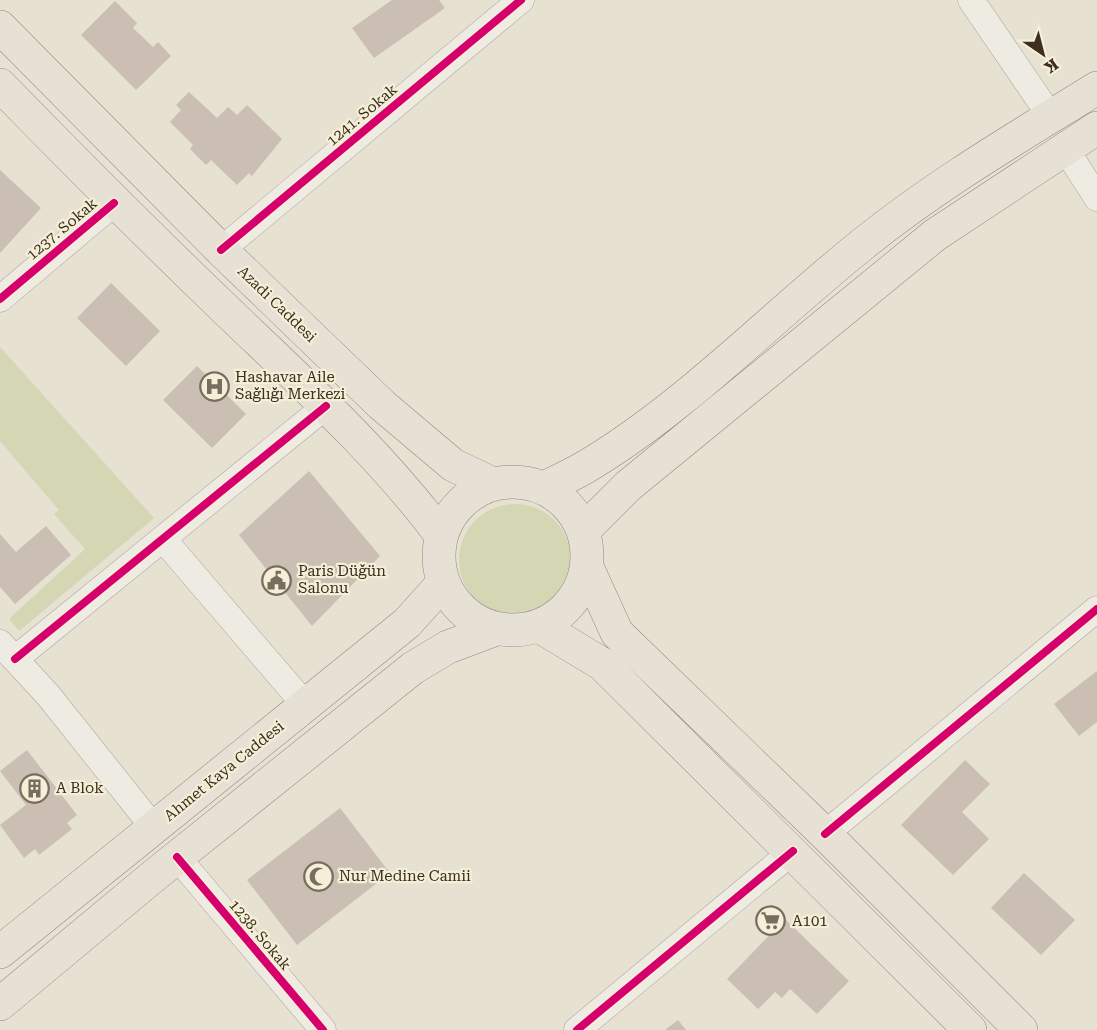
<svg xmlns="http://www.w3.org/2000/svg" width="1097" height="1030" viewBox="0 0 1097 1030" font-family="'Roboto Serif',serif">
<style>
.green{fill:#d4d6b4}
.building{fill:#cabfb2}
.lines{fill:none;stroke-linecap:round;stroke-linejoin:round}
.minor-casing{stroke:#aca699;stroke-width:27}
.major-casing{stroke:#918b80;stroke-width:34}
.minor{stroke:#eeebe2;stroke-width:26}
.major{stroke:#e6e1d4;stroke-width:33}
.cycleway-casing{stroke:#f6efd8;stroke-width:11}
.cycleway{stroke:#d6006c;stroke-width:8}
.labels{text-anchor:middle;stroke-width:4.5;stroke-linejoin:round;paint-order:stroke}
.street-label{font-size:15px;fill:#3c2f20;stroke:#f6efd8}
.poi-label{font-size:15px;fill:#3c2f20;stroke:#f6efd8;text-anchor:start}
</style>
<rect width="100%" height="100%" fill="#e6e1d1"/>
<path class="green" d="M0 347 154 518 19 631 9 619 85 549 54 514 59 510 0 441Z
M459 560a56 56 0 1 1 112 0a56 56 0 1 1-112 0Z"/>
<path class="building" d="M392 0H439L445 8 374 58 352 28Z
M115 1 137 23 133 28 153 47 158 42 171 56 136 90 81 35Z
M189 92 217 118 228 107 237 115 247 105 282 139 252 176 249 173 237 185 211 160 206 165 190 149 193 145 170 122 181 110 176 105Z
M0 170 41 208 0 253Z
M111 283 160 331 126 366 77 318Z
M197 366 246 414 212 448 163 400Z
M309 471 380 556 312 626 239 535Z
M46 526 71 555 15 604 0 587V534L16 552Z
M1097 671V722L1079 736 1054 704Z
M27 750 77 815 67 823 72 829 39 855 35 849 24 858 0 825 26 805 0 771Z
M965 760 990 784 962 812 989 839 953 875 901 825Z
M340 808 390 873 297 945 247 880Z
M1024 873 1075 920 1041 955 991 908Z
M785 919 849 981 817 1014 790 989 782 998 775 992 758 1009 727 979Z
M678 1020 686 1030H665Z"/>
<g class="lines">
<defs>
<path id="minor" d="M971 0 1051 117
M1065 148 1097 198
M221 250 521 0
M0 299 114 203
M163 539 295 693 308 704
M0 643 48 695 154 828
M15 659 326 406
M825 834 1097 609
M177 857 323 1030
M577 1030 793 851"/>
<path id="major" d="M0 27 221 250 382 405 453 465 493 484
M0 85C74 161 149 236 225 309 301 382 378 451 441 535
M439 556a74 74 0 1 1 148 0a74 74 0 1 1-148 0Z
M544 488C560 480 577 473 592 463 689 404 774 315 863 244 936 185 1018 137 1097 88
M583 531 628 486 935 235 1097 128
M587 567 617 633 825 834 1021 1030
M539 626 602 664 970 1030
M0 952 407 623 443 583
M0 1004 156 874 413 668 448 647 496 629"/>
</defs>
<use href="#minor" class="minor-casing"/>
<use href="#major" class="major-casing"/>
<use href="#minor" class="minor"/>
<use href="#major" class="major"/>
<defs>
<path id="cycleway" d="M221 250 521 0
M0 299 114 203
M15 659 326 406
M825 834 1097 609
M177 857 323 1030
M577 1030 793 851"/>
</defs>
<use href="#cycleway" class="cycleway-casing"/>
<use href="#cycleway" class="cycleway"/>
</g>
<defs>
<symbol id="hospital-ring" viewBox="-11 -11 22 22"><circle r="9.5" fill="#f6efd8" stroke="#786d5e" stroke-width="1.5"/><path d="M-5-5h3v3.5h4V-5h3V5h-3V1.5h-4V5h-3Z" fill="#786d5e"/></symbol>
<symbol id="civic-ring" viewBox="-11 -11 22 22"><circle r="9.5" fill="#f6efd8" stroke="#786d5e" stroke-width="1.5"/><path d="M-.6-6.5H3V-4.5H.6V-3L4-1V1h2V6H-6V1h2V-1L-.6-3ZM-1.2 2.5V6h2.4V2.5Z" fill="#786d5e"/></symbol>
<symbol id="building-ring" viewBox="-11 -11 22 22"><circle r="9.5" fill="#f6efd8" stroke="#786d5e" stroke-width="1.5"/><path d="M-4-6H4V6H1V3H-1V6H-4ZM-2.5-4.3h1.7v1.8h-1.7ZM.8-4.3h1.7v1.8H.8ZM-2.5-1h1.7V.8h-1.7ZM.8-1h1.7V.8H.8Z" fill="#786d5e"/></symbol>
<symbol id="mosque-ring" viewBox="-11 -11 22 22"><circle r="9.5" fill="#f6efd8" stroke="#786d5e" stroke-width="1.5"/><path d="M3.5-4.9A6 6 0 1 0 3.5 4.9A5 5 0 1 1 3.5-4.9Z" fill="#786d5e"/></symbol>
<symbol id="supermarket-ring" viewBox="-11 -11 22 22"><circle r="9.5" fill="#f6efd8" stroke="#786d5e" stroke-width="1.5"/><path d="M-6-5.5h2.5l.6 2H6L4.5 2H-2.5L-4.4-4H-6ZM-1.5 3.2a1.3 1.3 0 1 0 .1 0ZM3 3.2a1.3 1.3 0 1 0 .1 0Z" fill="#786d5e"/></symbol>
</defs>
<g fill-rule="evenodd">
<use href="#hospital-ring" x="198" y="370" width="33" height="33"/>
<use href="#civic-ring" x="260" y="564" width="33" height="33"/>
<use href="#building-ring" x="18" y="772" width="33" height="33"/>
<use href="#mosque-ring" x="302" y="860" width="33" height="33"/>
<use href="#supermarket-ring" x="754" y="904" width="33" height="33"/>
</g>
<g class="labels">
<g class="street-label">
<text transform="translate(362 115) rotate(-40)" y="5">1241. Sokak</text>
<text transform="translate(62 229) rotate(-40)" y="5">1237. Sokak</text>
<text transform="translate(277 304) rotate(44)" y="5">Azadi Caddesi</text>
<text transform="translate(224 771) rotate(-39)" y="5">Ahmet Kaya Caddesi</text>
<text transform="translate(260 935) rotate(50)" y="5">1238. Sokak</text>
</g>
<g class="poi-label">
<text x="235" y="382">Hashavar Aile<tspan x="235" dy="17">Sağlığı Merkezi</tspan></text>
<text x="298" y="576">Paris Düğün<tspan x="298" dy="17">Salonu</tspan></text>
<text x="56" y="793">A Blok</text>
<text x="339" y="881">Nur Medine Camii</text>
<text x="792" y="926">A101</text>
</g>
</g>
<g transform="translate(1043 54) rotate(145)" stroke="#f6efd8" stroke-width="4.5" paint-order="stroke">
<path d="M0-4.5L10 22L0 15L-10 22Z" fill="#3c2f20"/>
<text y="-9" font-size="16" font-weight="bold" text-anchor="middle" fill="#3c2f20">K</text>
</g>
</svg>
